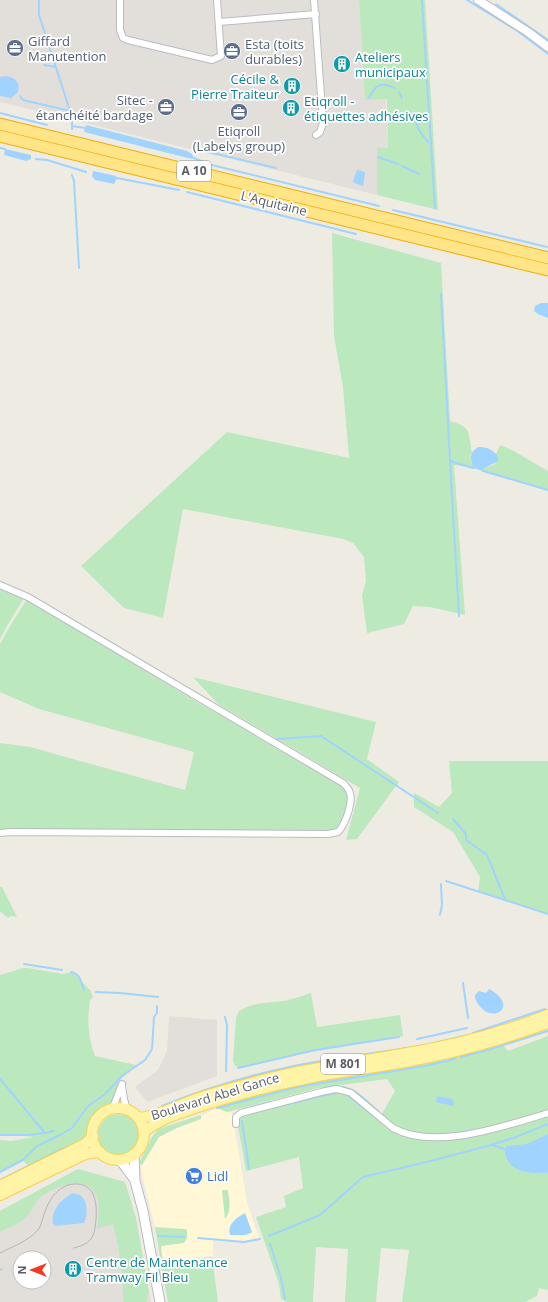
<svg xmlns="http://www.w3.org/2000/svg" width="548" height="1302" viewBox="0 0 548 1302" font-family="'Open Sans',sans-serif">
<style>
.commercial{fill:#fff7d6}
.industrial{fill:#e2dfda;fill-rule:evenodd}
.green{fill:#bce8be}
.water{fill:#a1d3ff}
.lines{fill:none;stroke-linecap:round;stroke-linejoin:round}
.stream{stroke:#a1d3ff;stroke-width:2}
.minor-casing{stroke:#babcc2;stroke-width:8}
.tertiary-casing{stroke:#babcc2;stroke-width:10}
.secondary-casing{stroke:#b8bbc2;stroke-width:11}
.primary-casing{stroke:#fad04f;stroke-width:12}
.motorway-casing{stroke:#f0ad00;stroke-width:13}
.minor{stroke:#fff;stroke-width:6}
.tertiary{stroke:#fff;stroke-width:8}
.secondary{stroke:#fff;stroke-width:9}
.primary{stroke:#fff3a6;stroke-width:10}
.motorway{stroke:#ffe588;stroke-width:11}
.tram{stroke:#b4b5b5;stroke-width:1}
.labels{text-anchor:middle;stroke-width:3.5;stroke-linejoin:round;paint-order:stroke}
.shield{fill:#fff;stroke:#8c8e92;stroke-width:1}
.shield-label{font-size:12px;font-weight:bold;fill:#5a5e64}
.service-label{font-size:13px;fill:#4e5e75;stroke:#fff;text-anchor:start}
.culture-label{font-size:13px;fill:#0d838f;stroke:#fff;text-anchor:start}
.street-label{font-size:13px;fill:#5a5e64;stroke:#fff}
.shop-label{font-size:13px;fill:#366cbe;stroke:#fff;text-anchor:start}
</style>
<rect width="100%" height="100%" fill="#eeece2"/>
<path class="commercial" d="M217 1108 232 1113 247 1202 259 1238 238 1242 213 1241V1257L210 1256 161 1263 155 1227 141 1170 142 1165 159 1137Z"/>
<path class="industrial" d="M0 0H359L365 100 386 98 388 148 377 147V195L0 102Z
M169 1016 217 1020V1076L147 1102 135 1087 158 1070 167 1051Z
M78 1169 125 1182 136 1218 151 1302H0V1211ZM20 1258H44V1282H20Z"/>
<path class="green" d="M359 0H425L438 210 377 195V147L388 148 387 99 365 100Z
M332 233 441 263 450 421C472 427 468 432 472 453L470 455 473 468 454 465 465 615 430 607 413 606 404 624 367 633 362 595 366 581 364 557 353 543 343 539 183 509 163 618 124 608 81 566 227 432 349 458 343 387 334 336Z
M500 445 512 450 548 471V491L483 471V469L495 464 498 456 496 454Z
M0 588 24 598 10 621 0 639Z
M27 599 197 702 338 783C342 787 346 791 347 796 349 808 343 827 332 833L0 834V743L30 747 185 790 194 752 39 709 0 692V644L10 626Z
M193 677 376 722 367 759 399 782 357 839 346 840 360 788 218 704Z
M449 761H548V914L478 892 480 877 453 832 414 807V793L439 807 452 793Z
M0 887H2L17 917 11 916 8 918 0 911Z
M23 968H28L63 974 72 972 90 990 93 996 90 1001C87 1020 88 1038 95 1056L136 1065 118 1081C118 1089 116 1099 110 1104 106 1107 101 1109 97 1113 91 1119 92 1128 87 1135 78 1147 41 1159 27 1165L23 1160 0 1172V1140L11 1141 34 1137 0 1134V975Z
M311 993 317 1027 400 1015 403 1036 306 1053 242 1068 235 1066 233 1061 236 1018 239 1011C253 1002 268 1003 284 1001 293 999 302 996 311 993Z
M548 1036V1290L539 1288 537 1296 525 1302H402L409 1250 381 1248 376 1302H345L348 1249 316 1247 313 1302H287L281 1299 279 1284 256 1217 286 1207 284 1196 303 1188 299 1157 246 1171 238 1126 239 1117 341 1090 380 1117 395 1091 387 1079 318 1088 227 1112 217 1108 228 1102 314 1081 435 1062 503 1045 508 1051Z
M98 1135a21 21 0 1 1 42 0a21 21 0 1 1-42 0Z
M201 1115V1119L177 1128 159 1137 142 1165 139 1163 152 1137 158 1129Z
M78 1169 125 1182 136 1218 149 1292 146 1302H123C123 1275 120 1250 113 1224L97 1229C98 1220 100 1210 98 1202 93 1173 60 1184 43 1195 35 1201 32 1213 24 1219 18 1225 7 1228 0 1232V1211Z
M222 1190H228C229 1199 232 1211 225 1219Z
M155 1227 184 1229 187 1230V1238L184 1243 161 1246 163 1263H161Z
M212 1257 218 1302H168L161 1264Z"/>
<path class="water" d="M6 76C16 78 20 82 18 92L11 98 0 96V77Z
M86 125 187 151 192 154 194 158 192 159 84 132Z
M5 149 31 155V159L26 161 4 155Z
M357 170 363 171 365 173 363 186 354 183 353 181Z
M93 171 116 176 117 178 114 184 95 180 92 176Z
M541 303H548V318L538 314 534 311 535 306Z
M478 447C487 447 492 449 498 456V461L483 469V471L473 468C471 458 468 454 478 447Z
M489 989C523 1007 487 1029 475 998V995L479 991 486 993Z
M437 1096 452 1099 454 1101 453 1106 436 1102Z
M548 1134V1173C534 1173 514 1174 507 1159 505 1154 504 1151 507 1146L527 1144Z
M73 1193 80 1195C88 1201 88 1214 84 1223L55 1226 53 1224C50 1211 62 1198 73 1193Z
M245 1213 252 1232 251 1233 245 1235H230C227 1224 236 1218 245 1213Z"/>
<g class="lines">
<path class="stream" d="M39 0V15L72 117V129
M422 0 435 208
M467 0 516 30 548 54
M496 4 548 40
M44 65 56 67
M399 92 402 98
M20 96 23 100 70 111
M369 98C375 86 380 81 394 88
M407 112 414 117 420 132 428 142
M0 113 47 125
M72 126 85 128
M0 148 5 149
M208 152 276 168
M378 157 398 164
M194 158 208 164 379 206
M36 159 47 160 86 172
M402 166 419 174
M72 175 74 181 79 268
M117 178 179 190
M187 192 356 234
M393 210 547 247
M441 294 450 460
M483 471 548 490
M459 616 450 461 473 468
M277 739 321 736 438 813
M453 819 466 834V840L487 855 505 899
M446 881 548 914
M440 915 442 905 441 884
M24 964 62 970
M71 972C80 974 81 981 84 990
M463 983 468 1018
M96 992 120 993 158 997
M225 1017 227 1025 226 1071
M473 1033 545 1009
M417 1039 467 1028
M430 1044 468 1035
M461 1057 491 1049 548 1031
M238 1068 315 1050 399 1037
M0 1079 45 1133 54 1131
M327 1088C353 1082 361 1097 379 1112
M346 1094 370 1113
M162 1106C202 1090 243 1077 285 1068 331 1058 379 1053 426 1045
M217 1108 297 1087 425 1066 455 1059
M244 1109 272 1102
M244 1115 317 1097 340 1092
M242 1121 249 1169
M505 1123 515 1120
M463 1132 474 1130
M0 1135H28L45 1133
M492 1145 507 1150
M0 1172 23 1160 36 1147 41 1144 58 1136 72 1128 88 1106 104 1095 122 1076 145 1060 152 1049 154 1017 157 1013V1006
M0 1180 66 1147
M158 1236 184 1237
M269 1236 320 1215 363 1177 427 1162 491 1145 516 1137 548 1124
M198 1238 244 1242 260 1239
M270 1244 281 1278 285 1299"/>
<defs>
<path id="minor" d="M120 0V30L123 38 128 40 212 60 221 56 217 0
M314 0 323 123 320 132 316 135
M219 22 316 14
M0 585 28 597 343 783C346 786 349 789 350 793 353 803 345 825 338 832L328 834 10 832 0 833
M122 1086 124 1099 127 1110
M112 1110 122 1084
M236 1124V1117L241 1113 321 1092 336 1089 341 1090 351 1093 393 1128C435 1151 505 1126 548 1113"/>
<path id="tertiary" d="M478 0 528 32 548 47"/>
<path id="secondary" d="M134 1155 135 1181 143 1211 160 1302
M120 1160 135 1180"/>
<path id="primary" d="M92 1134a26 26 0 1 1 52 0a26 26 0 1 1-52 0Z
M139 1118C159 1116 179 1105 199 1098 226 1089 255 1082 283 1075 322 1066 363 1061 402 1054 452 1046 501 1033 548 1015
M144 1132C160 1118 182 1113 201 1106 235 1095 269 1086 304 1079 337 1072 371 1068 405 1062 454 1053 502 1040 548 1023
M0 1186 79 1147 85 1144 93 1136
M0 1195 83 1155 90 1153 100 1152"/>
<path id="motorway" d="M0 124 548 258
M0 136 548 270"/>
</defs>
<use href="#minor" class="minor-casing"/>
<use href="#tertiary" class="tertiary-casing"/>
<use href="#secondary" class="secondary-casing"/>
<use href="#primary" class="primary-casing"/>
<use href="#motorway" class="motorway-casing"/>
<use href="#minor" class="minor"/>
<use href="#tertiary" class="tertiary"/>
<use href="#secondary" class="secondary"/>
<use href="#primary" class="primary"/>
<use href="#motorway" class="motorway"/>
<path class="tram" d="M0 1253C12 1247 28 1241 37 1231 42 1226 42 1218 45 1212 49 1199 59 1185 74 1184 96 1183 97 1204 96 1220 95 1227 95 1234 90 1240 85 1245 80 1246 74 1248
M0 1270 2 1269"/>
</g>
<defs>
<symbol id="office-disc" viewBox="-11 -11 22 22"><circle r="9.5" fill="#5c6f8a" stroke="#fff"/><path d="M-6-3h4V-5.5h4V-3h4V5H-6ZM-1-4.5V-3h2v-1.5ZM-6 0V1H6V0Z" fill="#fff"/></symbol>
<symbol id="building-disc" viewBox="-11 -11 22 22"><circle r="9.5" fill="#0f9aa8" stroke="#fff"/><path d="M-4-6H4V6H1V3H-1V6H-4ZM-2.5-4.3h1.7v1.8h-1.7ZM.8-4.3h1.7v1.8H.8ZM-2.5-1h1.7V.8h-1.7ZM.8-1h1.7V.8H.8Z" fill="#fff"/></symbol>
<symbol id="supermarket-disc" viewBox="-11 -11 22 22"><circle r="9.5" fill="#3f7fe0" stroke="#fff"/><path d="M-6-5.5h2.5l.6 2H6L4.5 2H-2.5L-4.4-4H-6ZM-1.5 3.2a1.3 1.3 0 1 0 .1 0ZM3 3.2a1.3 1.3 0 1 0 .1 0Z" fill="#fff"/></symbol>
</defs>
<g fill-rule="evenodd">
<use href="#office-disc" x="5" y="38" width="20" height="20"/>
<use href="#office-disc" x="222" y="41" width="20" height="20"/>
<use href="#building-disc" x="332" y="54" width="20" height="20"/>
<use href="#building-disc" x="282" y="76" width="20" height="20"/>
<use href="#office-disc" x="156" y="97" width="20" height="20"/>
<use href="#building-disc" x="281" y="98" width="20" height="20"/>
<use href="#office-disc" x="229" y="102" width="20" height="20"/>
<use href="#supermarket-disc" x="184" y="1166" width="20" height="20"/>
<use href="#building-disc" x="63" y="1259" width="20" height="20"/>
</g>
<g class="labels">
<g class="shield">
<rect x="177" y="161" width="34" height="20" rx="3"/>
<rect x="321" y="1054" width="44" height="20" rx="3"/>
</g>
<g class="shield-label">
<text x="194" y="175">A 10</text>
<text x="343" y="1068">M 801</text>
</g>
<g class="service-label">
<text x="28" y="46">Giffard<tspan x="28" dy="15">Manutention</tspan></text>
<text x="245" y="49">Esta (toits<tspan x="245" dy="15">durables)</tspan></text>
<text x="153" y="105" text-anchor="end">Sitec -<tspan x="153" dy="15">étanchéité bardage</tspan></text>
<text x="239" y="136" text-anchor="middle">Etiqroll<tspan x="239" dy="15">(Labelys group)</tspan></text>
</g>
<g class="culture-label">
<text x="355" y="62">Ateliers<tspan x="355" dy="15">municipaux</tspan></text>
<text x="279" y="84" text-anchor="end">Cécile &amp;<tspan x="279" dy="15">Pierre Traiteur</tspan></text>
<text x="304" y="106">Etiqroll -<tspan x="304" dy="15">étiquettes adhésives</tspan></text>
<text x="86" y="1267">Centre de Maintenance<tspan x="86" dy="15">Tramway Fil Bleu</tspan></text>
</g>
<g class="street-label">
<text transform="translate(274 203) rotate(14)" y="5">L'Aquitaine</text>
<text transform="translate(215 1096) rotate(-17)" y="5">Boulevard Abel Gance</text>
</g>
<g class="shop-label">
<text x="207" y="1181">Lidl</text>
</g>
</g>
<g transform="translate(32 1270) rotate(270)"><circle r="19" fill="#ffffff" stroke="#bdbfc1"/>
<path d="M0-3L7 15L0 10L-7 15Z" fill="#f43922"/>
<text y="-6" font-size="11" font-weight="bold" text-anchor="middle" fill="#5a5e64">N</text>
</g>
</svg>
